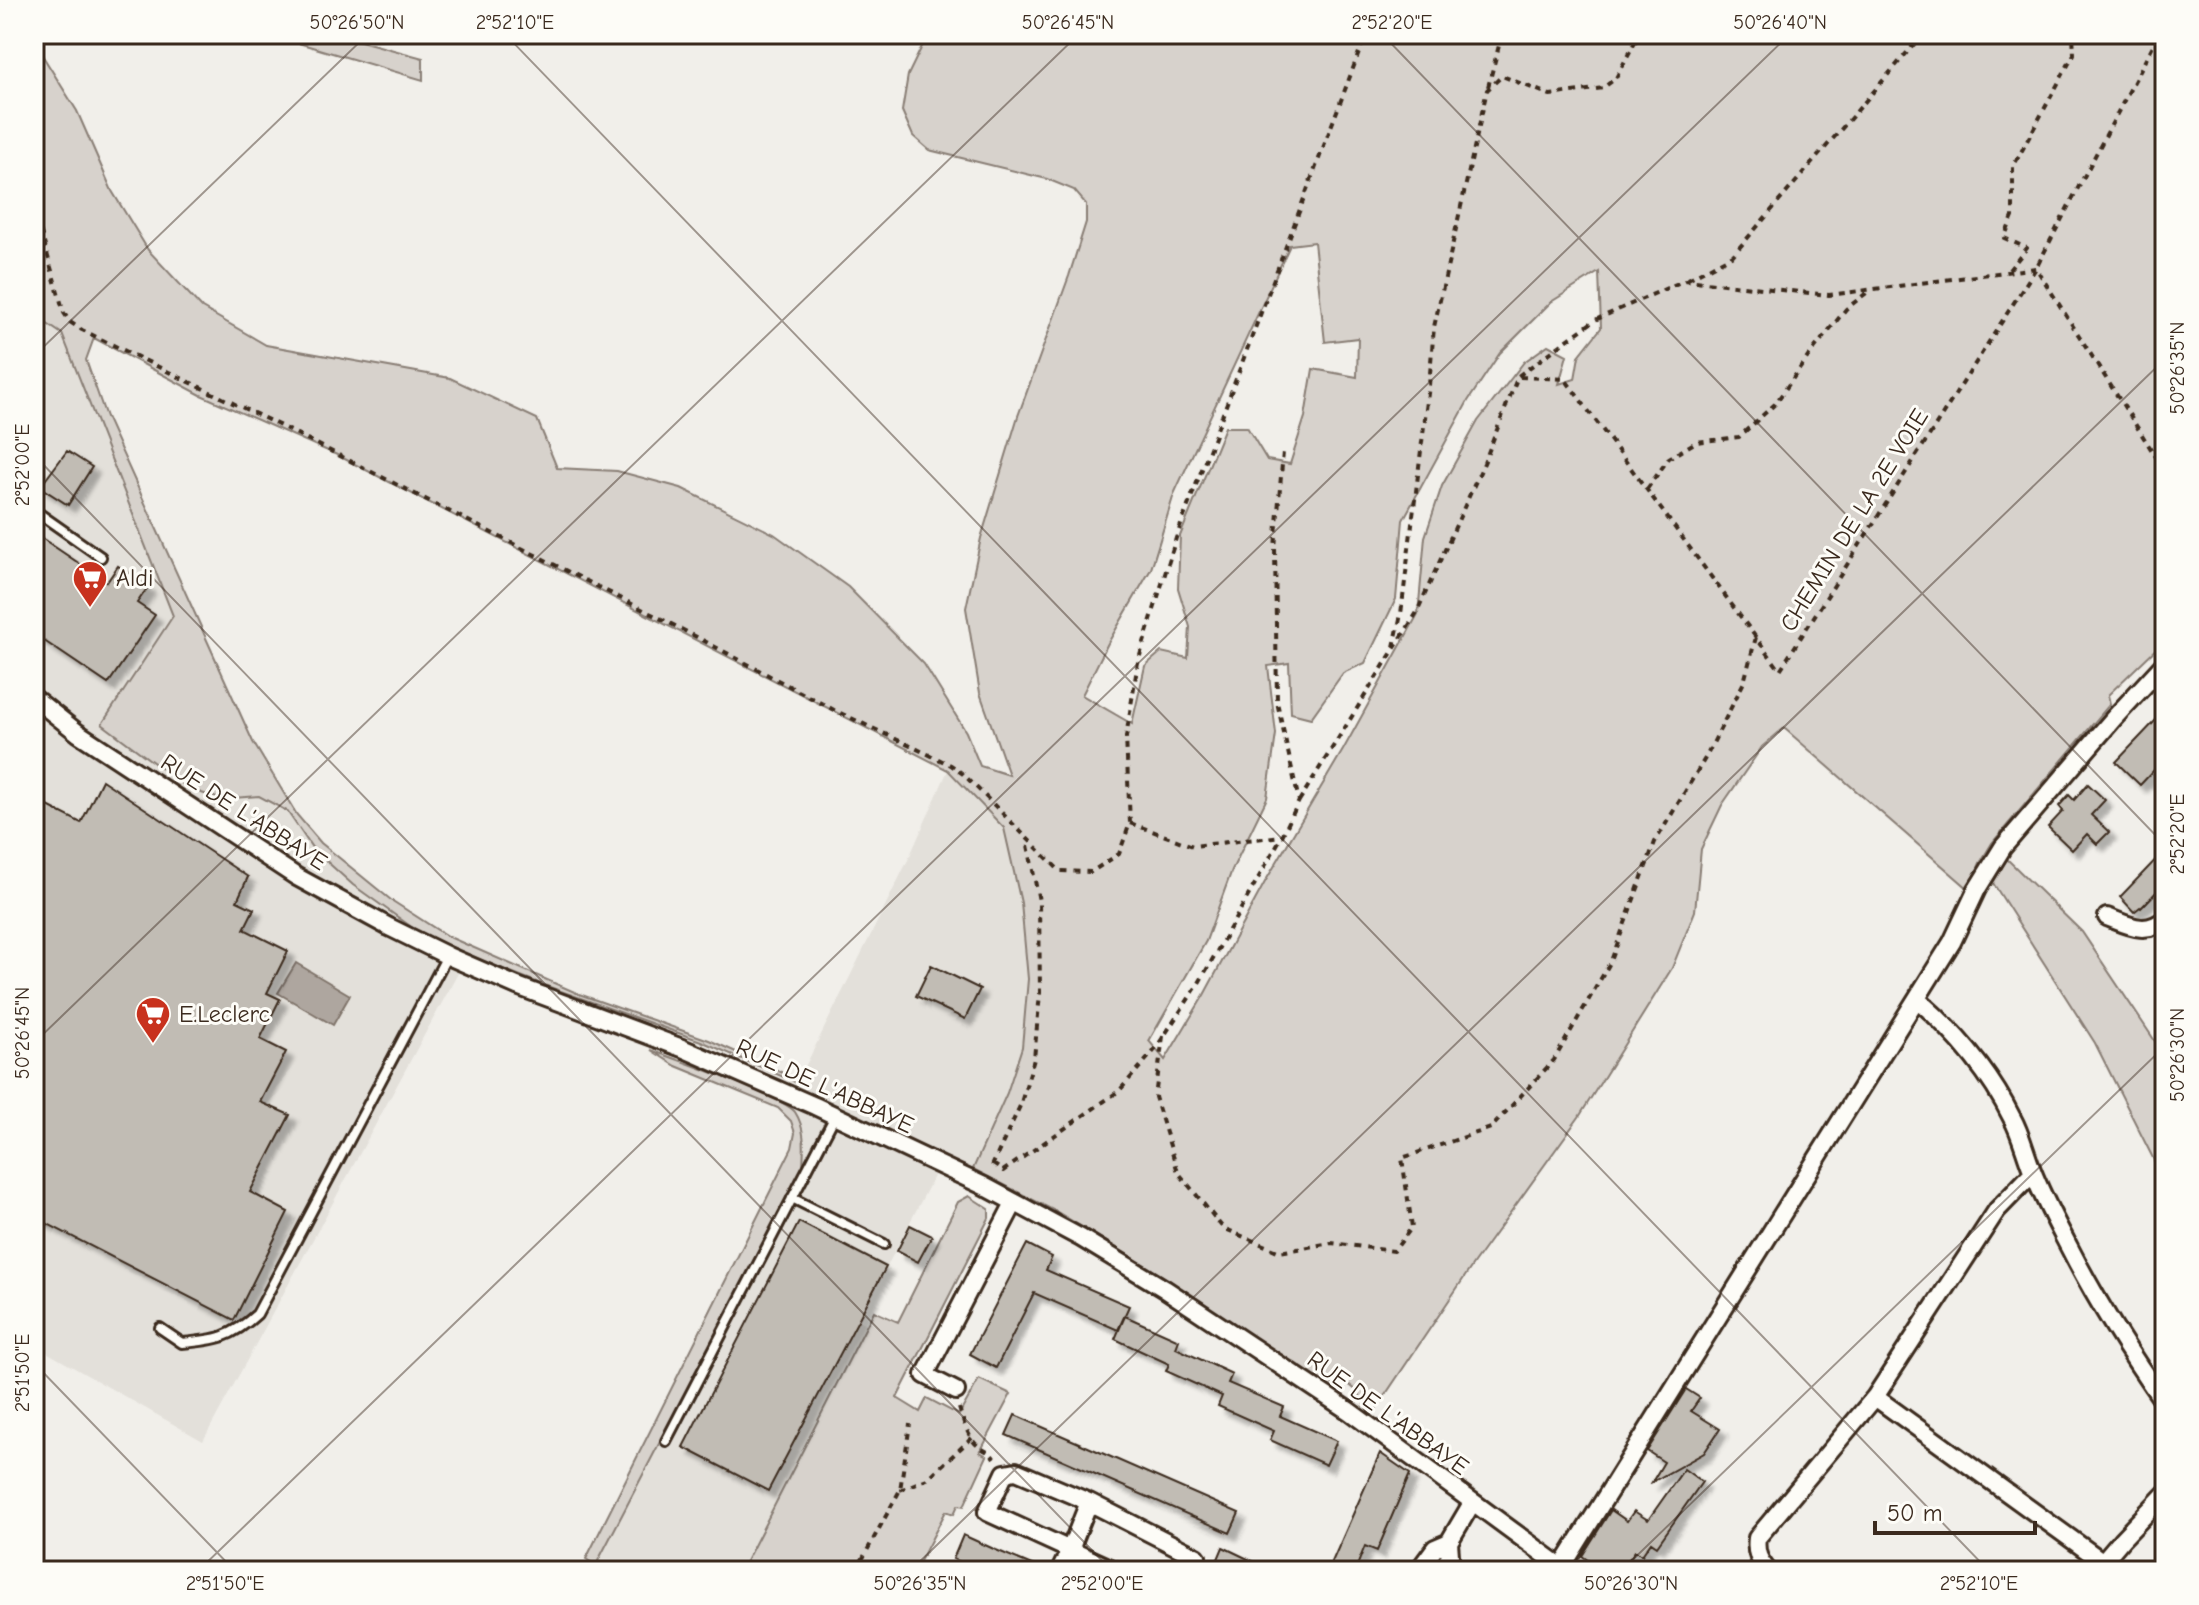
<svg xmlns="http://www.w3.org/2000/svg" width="2199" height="1605" viewBox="0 0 2199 1605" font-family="'Comic Neue',sans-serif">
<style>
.built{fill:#e3e0da}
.green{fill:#d7d2cc;stroke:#897e75;stroke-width:2;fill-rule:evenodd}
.water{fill:#aea69f;stroke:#80746b;stroke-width:2}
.building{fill:#c1bcb4;stroke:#3b2a1e;stroke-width:2;filter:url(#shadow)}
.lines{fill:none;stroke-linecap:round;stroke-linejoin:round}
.service-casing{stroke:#3b2a1e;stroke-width:14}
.minor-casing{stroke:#3b2a1e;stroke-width:22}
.path{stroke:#3b2a1e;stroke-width:4;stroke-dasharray:6 6;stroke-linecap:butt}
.service{stroke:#fdfcf7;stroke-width:8}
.minor{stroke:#fdfcf7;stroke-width:16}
.ticks{fill:none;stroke:#3b2a1e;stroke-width:2;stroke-opacity:0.45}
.labels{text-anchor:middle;stroke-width:6;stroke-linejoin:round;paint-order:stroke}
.street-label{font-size:24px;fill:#3b2a1e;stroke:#fdfcf7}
.poi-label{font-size:24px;fill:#3b2a1e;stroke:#fdfcf7;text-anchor:start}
.neatline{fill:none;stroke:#3b2a1e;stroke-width:3}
.ticks-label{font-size:20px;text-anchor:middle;fill:#3b2a1e}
</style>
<defs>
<filter id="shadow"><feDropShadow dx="7" dy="7" stdDeviation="2" flood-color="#0004"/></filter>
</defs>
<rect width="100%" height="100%" fill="#f1efea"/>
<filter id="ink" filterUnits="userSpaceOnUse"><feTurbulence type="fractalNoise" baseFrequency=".0125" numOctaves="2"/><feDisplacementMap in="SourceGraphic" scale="16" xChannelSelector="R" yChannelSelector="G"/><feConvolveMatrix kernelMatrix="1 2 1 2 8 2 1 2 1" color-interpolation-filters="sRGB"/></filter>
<g filter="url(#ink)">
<path class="built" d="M34 315 62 334 173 616 220 799 259 796 287 811 313 849 413 928 468 955 203 1441 34 1345Z
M948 770 1004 828 1021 903 1028 979 1022 1047 1007 1093 973 1169 945 1155 859 1320 867 1324 741 1571H614L597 1561 803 1167 793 1108 786 1105 908 860Z"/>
<path class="green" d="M268 34H335L423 58V80Z
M928 34H2165V640L2108 695 2110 704 1992 843 1980 863 1969 889 1784 728 1762 747 1722 805 1701 849 1695 911 1672 968 1579 1117 1474 1263 1371 1416 1357 1391 1342 1379 1332 1384 1320 1382 1163 1276 1059 1213 973 1169 1007 1093 1022 1047 1028 979 1021 903 1004 828 948 770 337 455 201 395 94 338 86 360 106 417 253 742 297 815 321 843 391 900 447 936 579 994 709 1040 799 1080 797 1083 701 1041 541 984 468 955 413 928 353 885 313 849 287 811 259 796 220 799 189 789 102 724 173 616 62 334 34 315V42L77 111 112 191 148 250 202 308 266 345 450 378 537 419 557 468 617 471 681 488 774 534 848 587 924 664 966 732 980 766 1009 775 980 693 966 608 981 538 1018 416 1069 276 1086 222V204L1074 190 1047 179 929 150 913 136 902 111 908 75ZM1314 242 1325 342 1358 338 1357 377 1313 369 1305 417 1290 464 1267 460 1247 427H1225L1180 536 1178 588 1190 627 1188 658 1161 652 1145 666 1132 724 1082 695 1108 643 1151 569 1174 494 1290 245ZM1599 272 1601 328 1579 356 1575 379 1559 384 1567 355 1548 345 1524 362 1478 421 1442 486 1425 537 1418 614 1343 750 1265 882 1204 995 1165 1060 1149 1041 1206 941 1232 870 1267 798 1276 734 1268 666 1289 663 1291 713 1311 718 1343 673 1365 663 1396 599 1403 520 1468 401 1500 353 1551 302Z
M2007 859 2082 932 2165 1056V1182L2095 1043 1993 883Z
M651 1050C675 1059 785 1097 795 1112 806 1129 804 1148 803 1167L598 1561 614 1571H605L586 1559 792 1148 795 1133 791 1121 778 1108 676 1066Z
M969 1196 989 1209V1218L897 1398 920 1412 927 1398 959 1415 979 1379 1011 1394 980 1452 987 1456 964 1506 958 1505 954 1514 946 1511 915 1571H741L874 1311 898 1322 958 1202Z"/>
<path class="water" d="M296 963 350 995 333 1025 278 993Z"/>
<path class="building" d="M67 451 92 467 68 505 40 487Z
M34 533 107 582 118 566 148 587 137 603 155 615 108 684 34 634Z
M2157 719 2165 727V777L2156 768 2140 785 2116 762Z
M102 780 248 877 237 901 254 909 244 929 288 951 267 993 280 999 260 1039 286 1052 260 1102 290 1115 250 1192 288 1212 234 1320 34 1217V799L81 823Z
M2088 784 2105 800 2091 815 2109 832 2097 844 2087 834 2072 850 2048 827 2063 811 2059 806 2069 795 2074 800Z
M2165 850V883L2141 908 2140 907 2134 912 2120 897Z
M931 965 980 989 965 1019 916 996Z
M799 1222 886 1267 768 1491 683 1447Z
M910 1225 932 1236 918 1262 897 1251Z
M1027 1244 1052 1257 1046 1270 1129 1306 1118 1330 1034 1293 996 1368 970 1354Z
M1125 1316 1179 1340 1176 1348 1232 1374 1228 1383 1284 1407 1280 1416 1337 1441 1326 1465 1270 1440 1274 1431 1218 1406 1222 1396 1166 1371 1169 1364 1115 1339Z
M1686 1389 1700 1398 1691 1411 1720 1429 1704 1453 1652 1482 1664 1462 1647 1451Z
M1015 1415 1239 1513 1230 1533 1006 1435Z
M1380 1453 1410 1474 1377 1551 1365 1546 1355 1571H1328Z
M1684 1469 1702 1482 1657 1546 1651 1542 1642 1555 1635 1551 1620 1571H1604L1582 1556 1611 1510 1627 1521 1634 1511 1648 1520Z
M963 1535 996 1550 1046 1571H981L953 1559Z
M1223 1547 1273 1571H1213Z"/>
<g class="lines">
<defs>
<path id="service" d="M34 510 101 557
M792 1198 884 1244
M160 1328 182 1343C216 1340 231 1338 257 1314L447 956
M666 1441 835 1116"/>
<path id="minor" d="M34 698 78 733 297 877 389 927 448 956 517 986 682 1048 815 1106 984 1186 1081 1238 1165 1289 1349 1411 1567 1571
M2107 917C2128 925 2146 936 2165 919
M1917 999C1956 1033 1989 1071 2012 1118 2021 1134 2025 1153 2032 1170 2042 1196 2056 1222 2069 1247 2097 1302 2130 1354 2165 1404
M956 1391 925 1375 1014 1203
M1875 1397 2103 1562
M1562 1567 1952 942 1977 889 2003 847 2114 718 2165 663
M1060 1571 1070 1550 987 1512 1005 1473 1016 1471 1089 1502
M1116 1571 1070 1550 1089 1502 1197 1557 1194 1571
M1418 1571 1435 1548 1449 1542 1472 1503
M1443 1571 1450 1555 1449 1542
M1768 1571C1759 1560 1755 1553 1757 1538L1875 1397 1997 1210 2033 1173
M2095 1571 2122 1539 2165 1494"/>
</defs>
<use href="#service" class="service-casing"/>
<use href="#minor" class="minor-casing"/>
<path class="path" d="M1488 87 1502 34
M34 208 64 313 70 322 82 330 297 434 691 634 834 710 951 765 963 774 1060 871 1091 872 1119 854 1130 823 1126 737 1138 662 1176 538 1366 34
M2009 270 2027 248 2004 238 2013 217V167L2074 54 2073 34
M1688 279 1733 255 1923 34
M1520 377 1565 379 1780 670 2036 268 2159 34
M1647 489 1669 458 1696 442 1739 437 1775 404 1810 354 1846 309 1869 291
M1394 647 1401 614 1429 385 1434 327 1487 90 1502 76 1550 95 1603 88 1616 78 1639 34
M1299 801 1416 614 1484 463 1518 376 1595 320 1685 280 1829 295 2036 268 2165 471
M1130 823 1193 846 1282 836
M1163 1036 1155 1097 1178 1172 1223 1228 1280 1252 1331 1243 1394 1251 1412 1227 1402 1158 1491 1128 1554 1060 1611 961 1655 842 1707 755 1744 682 1756 637
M993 1164 1003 1171 1119 1091 1154 1051 1199 983 1282 836 1299 801 1277 702 1275 548 1283 452
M992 1166 1020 1106 1034 1059 1040 993 1039 901 1027 840
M959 1408C963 1420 968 1438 978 1446 984 1451 989 1451 994 1458
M900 1490 927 1479 972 1438
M856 1571 900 1490 910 1424"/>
<use href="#service" class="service"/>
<use href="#minor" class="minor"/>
</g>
</g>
<path class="ticks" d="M505 34 1989 1571M1382 34 2165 845M34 356 368 34M34 455 1112 1571M34 1043 1079 34M34 1363 235 1571M198 1571 1790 34M910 1571 2165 359M1621 1571 2165 1046"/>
<defs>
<symbol id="supermarket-pin" viewBox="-11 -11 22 30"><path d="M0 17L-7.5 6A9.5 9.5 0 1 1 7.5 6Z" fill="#c8321e" stroke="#fdfcf7"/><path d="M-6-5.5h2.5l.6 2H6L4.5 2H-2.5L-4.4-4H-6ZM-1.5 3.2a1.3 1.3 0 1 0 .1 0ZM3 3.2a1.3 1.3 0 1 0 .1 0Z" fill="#fff"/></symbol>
</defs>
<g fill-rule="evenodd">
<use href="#supermarket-pin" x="70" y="558" width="40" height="54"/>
<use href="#supermarket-pin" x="133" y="994" width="40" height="54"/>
</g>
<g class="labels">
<g class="street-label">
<text transform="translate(1854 520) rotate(-58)" y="8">CHEMIN DE LA 2E VOIE</text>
<text transform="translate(244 812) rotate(33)" y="8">RUE DE L'ABBAYE</text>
<text transform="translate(825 1086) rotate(25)" y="8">RUE DE L'ABBAYE</text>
<text transform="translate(1388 1413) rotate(36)" y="8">RUE DE L'ABBAYE</text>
</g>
<g class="poi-label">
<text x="116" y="586">Aldi</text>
<text x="179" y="1022">E.Leclerc</text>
</g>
</g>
<rect width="2199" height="1605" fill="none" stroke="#fdfcf7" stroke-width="88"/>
<path d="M1875 1521v12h160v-12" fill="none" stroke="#3b2a1e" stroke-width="4"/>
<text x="1887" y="1521" font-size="24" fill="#3b2a1e" stroke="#fdfcf7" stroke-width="6" paint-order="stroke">50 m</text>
<rect x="44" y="44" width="2111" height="1517" class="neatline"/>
<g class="ticks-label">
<text x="357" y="29">50°26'50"N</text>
<text x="515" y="29">2°52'10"E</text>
<text x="1068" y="29">50°26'45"N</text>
<text x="1392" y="29">2°52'20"E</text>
<text x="1780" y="29">50°26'40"N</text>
<text transform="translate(2177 368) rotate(-90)" y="7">50°26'35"N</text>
<text transform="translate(22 465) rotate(-90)" y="7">2°52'00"E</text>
<text transform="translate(2177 834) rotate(-90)" y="7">2°52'20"E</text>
<text transform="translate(22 1033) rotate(-90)" y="7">50°26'45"N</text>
<text transform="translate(2177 1055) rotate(-90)" y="7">50°26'30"N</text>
<text transform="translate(22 1373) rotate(-90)" y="7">2°51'50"E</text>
<text x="225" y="1590">2°51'50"E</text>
<text x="920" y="1590">50°26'35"N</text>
<text x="1102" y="1590">2°52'00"E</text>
<text x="1631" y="1590">50°26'30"N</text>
<text x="1979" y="1590">2°52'10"E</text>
</g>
</svg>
